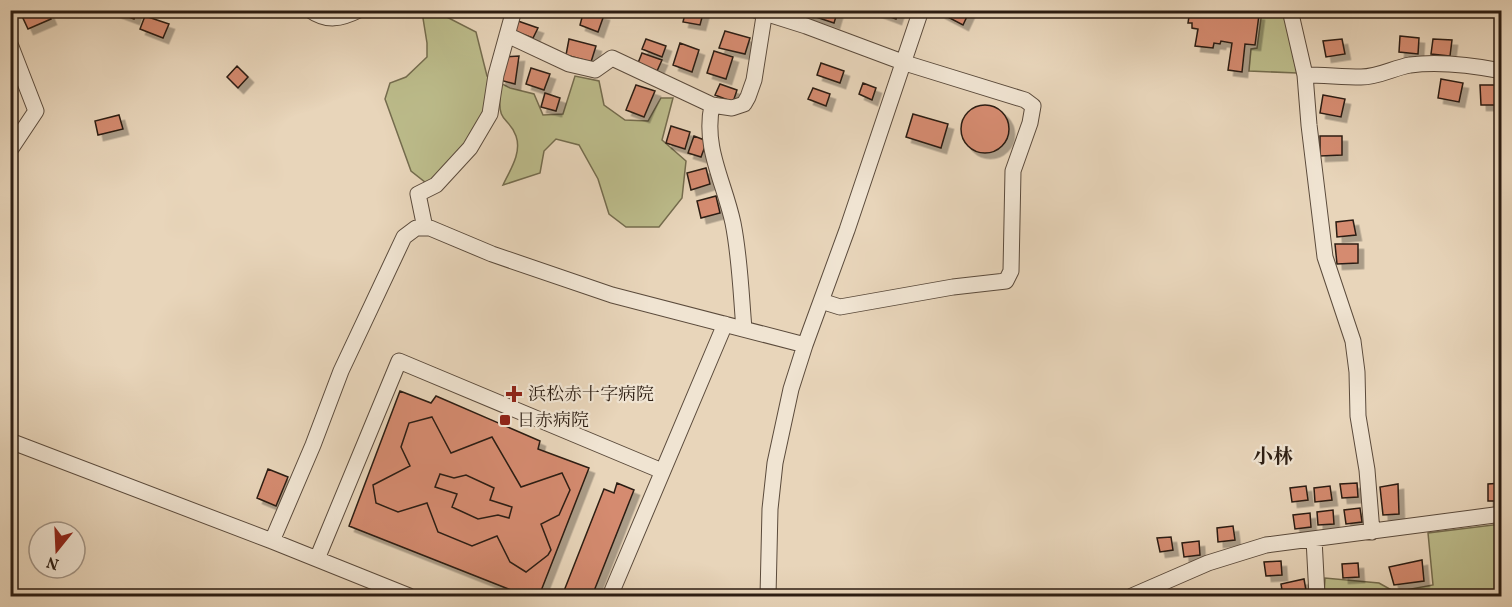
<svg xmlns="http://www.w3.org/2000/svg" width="1512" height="607" viewBox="0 0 1512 607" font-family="Vollkorn,'Noto Serif JP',serif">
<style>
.green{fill:#bcbc8b;stroke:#746c4e;stroke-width:1.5}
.building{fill:#d58b70;stroke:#2c1d12;stroke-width:1.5;filter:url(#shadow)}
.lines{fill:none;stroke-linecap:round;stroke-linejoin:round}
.minor-casing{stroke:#5b4b3c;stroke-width:17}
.minor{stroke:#f0e4d2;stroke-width:15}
.poi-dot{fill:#8f2418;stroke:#f0e4d2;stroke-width:2}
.labels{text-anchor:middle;stroke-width:4.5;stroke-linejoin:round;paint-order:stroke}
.poi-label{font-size:18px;fill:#2c1d12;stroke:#f0e4d2;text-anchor:start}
.neighbourhood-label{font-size:20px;font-weight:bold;fill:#2c1d12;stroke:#f0e4d2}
</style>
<defs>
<filter id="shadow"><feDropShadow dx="5.5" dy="5.5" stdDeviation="0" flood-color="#0004"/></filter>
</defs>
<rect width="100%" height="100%" fill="#e8d5ba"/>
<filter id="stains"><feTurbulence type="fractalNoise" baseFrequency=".00333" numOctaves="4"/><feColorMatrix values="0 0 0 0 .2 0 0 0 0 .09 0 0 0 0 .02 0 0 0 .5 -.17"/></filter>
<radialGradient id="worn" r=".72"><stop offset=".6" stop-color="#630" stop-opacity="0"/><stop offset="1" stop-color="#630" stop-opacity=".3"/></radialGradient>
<path class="green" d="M1260 11H1282L1286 18 1297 73 1249 71 1251 49 1257 48 1262 11Z
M422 12 439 13 476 32 487 76 510 88 534 94 543 115 563 114 575 76 599 81 604 105 625 120 648 121 661 98H673L662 140 686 161 682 198 659 227H626L609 214 598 179 579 145 556 139 544 151 540 173 503 185C510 170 522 153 516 136 509 117 498 123 500 98L492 95 480 138 430 186 411 171 385 99 390 83 406 77 427 57V43Z
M1501 524V596H1324L1325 578 1379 583 1395 592 1433 585 1428 533Z"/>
<path class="building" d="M35 10H47L51 19 28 29 22 16Z
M110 10H137L134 19Z
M584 10 604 15 598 32 580 25Z
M686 10H704L700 25 683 22Z
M809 10H838L834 23 807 14Z
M872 10H899L896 19Z
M942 10H970L963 25 940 13Z
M1190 10H1227L1259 15 1255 45 1245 44 1242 72 1228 70 1232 43 1221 41 1220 44 1214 43 1213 48 1195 46 1198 29 1192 28V23H1188Z
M145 16 169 24 163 38 140 29Z
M518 21 538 28 533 38 514 31Z
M725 31 750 38 745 54 719 48Z
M1400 36 1419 38 1418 54 1399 52Z
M569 39 596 46 591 62 566 55Z
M646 39 666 46 662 57 642 49Z
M1342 39 1345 54 1326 57 1323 41Z
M1433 39 1452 40 1450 56 1431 54Z
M680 43 699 50 692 72 673 65Z
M714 51 733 57 726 79 707 73Z
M642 53 662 60 657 71 638 63Z
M519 56 515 84 500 80 503 57Z
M821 63 844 71 840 83 817 75Z
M237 66 248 77 238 88 227 77Z
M531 68 550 74 544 90 526 84Z
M1441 79 1463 83 1459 102 1438 98Z
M863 83 876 88 872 100 859 94Z
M720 84 737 90 733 102 715 95Z
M636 85 655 91 644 117 626 110Z
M1480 85H1502V105H1481Z
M813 88 830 94 826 106 808 99Z
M545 93 560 98 556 111 541 107Z
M1323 95 1345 99 1341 117 1320 113Z
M961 129a24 24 0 1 1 48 0a24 24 0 1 1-48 0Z
M913 114 948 124 941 148 906 137Z
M119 115 123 129 98 135 95 121Z
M671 126 690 132 685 149 666 143Z
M694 136 707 141 701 157 688 153Z
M1320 136H1342V155L1320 156Z
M706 168 710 184 691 190 687 173Z
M716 196 720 213 701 218 697 201Z
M1353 220 1356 235 1337 237 1336 222Z
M1335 244H1358V263L1337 264Z
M400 391 431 403 436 396 540 441 538 449 589 468 539 596H526L349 526Z
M432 417 451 453 492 437 521 487 562 473 570 490 559 515 541 524 551 550 548 555 526 572 510 562 497 536 472 546 438 532 427 503 398 512 376 503 373 485 410 466 401 447 409 423Z
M268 469 288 477 276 506 257 498Z
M440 474 454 478 466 475 494 488 490 500 512 507 509 518 498 515 478 519 452 507 457 494 435 487Z
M617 483 634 490 592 596H562L604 489 614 493Z
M1357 483 1358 497 1342 498 1340 484Z
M1502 483V501H1488V484Z
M1398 484 1399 514 1383 515 1380 487Z
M1306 486 1308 500 1292 502 1290 488Z
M1330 486 1332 500 1315 502 1314 488Z
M1360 508 1362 522 1346 524 1344 510Z
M1333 510 1334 524 1318 525 1317 512Z
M1310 513 1311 527 1295 529 1293 515Z
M1233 526 1235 540 1218 542 1217 528Z
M1171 537 1173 550 1160 552 1157 538Z
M1199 541 1200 555 1184 557 1182 543Z
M1422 560 1424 581 1394 585 1389 567Z
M1281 561 1282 575 1266 576 1264 562Z
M1358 563 1359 577 1343 578 1342 564Z
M1304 579 1307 596H1283L1281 584Z"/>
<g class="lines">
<defs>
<path id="minor" d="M310 10C327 22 341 19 359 10
M755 10 806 26 905 63 1025 100 1033 106 1030 123 1013 171 1011 271 1006 281 953 287 840 307 821 301
M1290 10 1305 75 1309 125 1325 257 1353 341 1357 372 1358 416 1367 470 1372 532
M507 35 569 64 595 70 612 58 712 105 732 108 744 104 748 97 754 80 765 10
M10 44 36 111 10 150
M1305 75C1324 75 1342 77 1361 77 1379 77 1393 68 1410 65 1440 61 1471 65 1502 71
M712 105C703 148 724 181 733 223 740 258 741 294 744 329
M425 228 418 194 436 185 470 148 490 114 496 75 514 10
M10 441 272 541 409 596
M1314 539 1317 596
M272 541 313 445 341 371 404 237 416 228H430L492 254 612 295 805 345
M317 559 399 361 662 471
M610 596 725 324
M768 596 770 509 775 463 791 389 805 345 847 230 921 10
M1132 596 1208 563 1266 545 1502 514"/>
</defs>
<use href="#minor" class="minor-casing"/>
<use href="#minor" class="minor"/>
</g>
<g class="poi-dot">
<path d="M511 385h6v6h6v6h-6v6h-6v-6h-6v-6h6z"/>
<rect x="499" y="414" width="12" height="12" rx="3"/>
</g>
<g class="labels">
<g class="poi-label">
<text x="528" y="400">浜松赤十字病院</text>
<text x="517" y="426">日赤病院</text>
</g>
<g class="neighbourhood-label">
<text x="1273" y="463">小林</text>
</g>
</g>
<rect width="1512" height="607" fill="none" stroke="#e8d5ba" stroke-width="36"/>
<rect x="12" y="12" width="1488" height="583" fill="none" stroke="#2c1d12" stroke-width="3"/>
<rect x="18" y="18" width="1476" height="571" fill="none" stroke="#2c1d12" stroke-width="1.5"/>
<g transform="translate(57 550) rotate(198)"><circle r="28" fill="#f0e4d2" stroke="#a29485" stroke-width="1.5"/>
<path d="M0-4.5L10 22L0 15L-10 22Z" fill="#8f2418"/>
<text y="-9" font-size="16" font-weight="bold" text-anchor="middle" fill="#2c1d12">N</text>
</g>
<rect width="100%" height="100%" filter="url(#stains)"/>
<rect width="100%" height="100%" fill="url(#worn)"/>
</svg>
